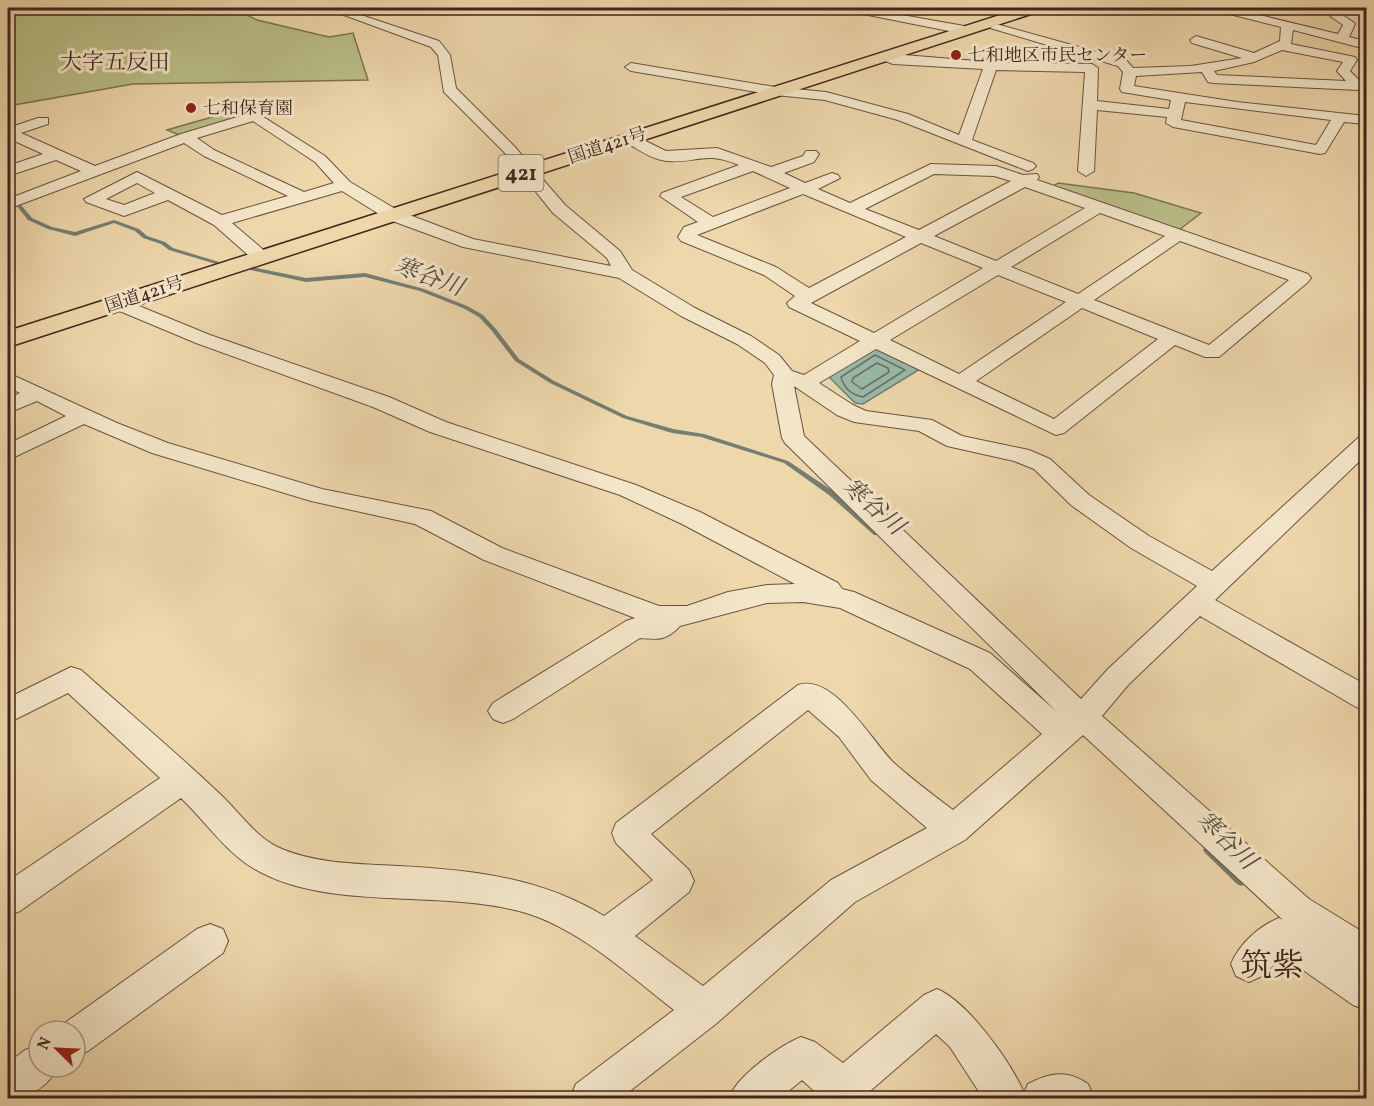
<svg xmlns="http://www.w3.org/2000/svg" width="1374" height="1106" viewBox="0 0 1374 1106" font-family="Vollkorn,'Noto Serif JP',serif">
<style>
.green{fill:#babe87;stroke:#7d7252;stroke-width:1.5}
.water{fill:#99baaa;stroke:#757e71;stroke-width:1.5}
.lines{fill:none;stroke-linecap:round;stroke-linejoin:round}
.shore{stroke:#6c7063;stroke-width:1.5}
.stream{fill:#757e71;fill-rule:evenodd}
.minor-casing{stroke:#6b5240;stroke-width:2}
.trunk-casing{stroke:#40251c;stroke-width:3}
.minor{fill:#f3e5c8;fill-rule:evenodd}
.trunk{fill:#edd7ab;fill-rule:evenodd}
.poi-dot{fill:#8f2418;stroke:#f3e5c8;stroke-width:2}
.labels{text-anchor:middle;stroke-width:6;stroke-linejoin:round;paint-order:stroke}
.far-poi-label{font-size:18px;fill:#40251c;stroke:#f3e5c8;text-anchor:start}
.far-street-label{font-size:18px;fill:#40251c;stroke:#f3e5c8}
.shield{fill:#f3e5c8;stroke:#765f50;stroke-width:1.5}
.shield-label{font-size:21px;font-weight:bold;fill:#40251c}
.far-quarter-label{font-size:22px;fill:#40251c;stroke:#f3e5c8}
.water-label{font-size:24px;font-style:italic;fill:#564a40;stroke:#f3e5c8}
.near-quarter-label{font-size:32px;fill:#40251c;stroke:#f3e5c8}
</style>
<rect width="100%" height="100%" fill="#edd7ab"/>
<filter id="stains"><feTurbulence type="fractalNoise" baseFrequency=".00333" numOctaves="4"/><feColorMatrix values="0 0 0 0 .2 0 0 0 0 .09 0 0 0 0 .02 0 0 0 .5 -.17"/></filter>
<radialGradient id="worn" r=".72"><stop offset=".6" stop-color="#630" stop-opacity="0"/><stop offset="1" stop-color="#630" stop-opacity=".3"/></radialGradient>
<path class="green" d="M8 8H233L257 20 329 37 353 33 368 80 133 84 8 106Z
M240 109 252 116 184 137 167 130Z
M1058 183 1134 193 1201 213 1179 230 1052 187Z"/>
<path class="water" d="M873 349H882L920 369 863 404 855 403 829 377Z"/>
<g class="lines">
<path class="shore" d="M875 355 905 370 863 397C852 395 844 388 841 377Z
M877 363 888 368 889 372 862 389 852 382 853 378Z"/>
<path class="stream" d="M8 192H10L32 218 52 227 75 232 114 220 139 229 147 236 165 242 173 248 219 262 216 264 169 250 161 244 143 238 135 231 114 223 75 236 48 229 28 220 8 195Z
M252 267 306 278 365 273 424 289 467 306 483 315 496 329 519 359 554 381 627 416 673 429 704 434 788 461 833 491 881 533 877 535H874L829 495 784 463 701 437 672 433 623 418 550 383 515 361 492 331 479 317 463 308 420 291 365 277 306 282 250 270V268Z
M1208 846 1211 847 1245 878 1246 881 1245 884 1241 886 1237 884 1205 853 1203 850 1205 847Z"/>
<defs>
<path id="minor" d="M325 8H340L439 41 450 55 456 88 514 146 565 205 620 251 632 270 695 308 751 336 779 355 792 371 804 375 860 341 789 307 787 303 795 296 764 275 681 241 678 237 684 227 698 222 660 196 662 193 739 165C703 150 697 164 666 161 650 159 637 148 623 141L621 138 623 135H633L666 151 717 148 771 167 803 156 806 151H816L819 154 814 162 784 173 805 183 832 173 838 175 840 178 818 189 850 203 931 164 996 166 1023 175 1037 174 1039 177 1037 180 1308 274 1311 278 1308 282 1219 357H1205L1175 345 1064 433 1056 435 876 349 819 383 853 405 866 411 932 420 962 436 1029 450 1050 459 1089 495 1149 536 1212 571 1358 438 1366 436V455L1215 600 1366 685V710L1356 707 1200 616 1128 685 1102 716 1309 899 1366 934V1010L1353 1005 1283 956 1262 976 1249 982 1236 976 1231 964C1239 944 1259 926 1279 918L1283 920 1083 735 965 840 855 902 717 1023 621 1098H570L576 1084 674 1010C629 975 581 930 526 913 442 888 327 913 253 868 225 851 205 821 181 798L20 911 8 916V881L160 778 68 693 8 723V698L71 667 81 670C128 712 176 752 221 795 240 813 257 839 282 849 318 864 361 864 399 866 472 870 540 877 604 916L653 880 616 843 612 833 616 823 798 685C834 673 872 742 894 763 913 780 933 795 953 810L1042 734 970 669 840 608 803 602 767 603 680 626C667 640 659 640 640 638L513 719 503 723 493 719 488 711 493 703 626 621 635 618 484 560 415 524 311 501 152 453 84 424 8 460V444L66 416 37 401 8 413V399L20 393 8 387V373L117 423 168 443 322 489 431 511 502 548 659 606H687L728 592 767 585 795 584 682 524 620 495 430 432 373 407 196 343 110 307 108 303 110 299 117 297 210 335 389 397 446 422 636 485 700 512 838 583 842 589 854 592 990 653 1057 712 785 443 782 438 772 384 774 375 765 363 737 344 681 316 619 278 463 247 387 219 342 191 232 223 267 253 270 257 261 262 255 261 214 225 168 200 124 216 86 202 84 199 137 172 222 215 288 196 204 156 184 143 8 209V199L81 171 56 160 8 176V166L43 154 8 138V128L38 118H48V124L21 133 95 166 181 134 244 115 233 106 240 102 325 156 350 182 399 211 473 239 611 266 607 258 553 213 504 152 444 92 438 55 431 47ZM253 121 315 162 334 183 304 192 214 150 197 138ZM753 171 790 188 713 217 681 197ZM934 174 994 176 1011 181 919 230 865 209ZM137 183 155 193 124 205 106 199ZM1025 187 1085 208 996 261 934 236ZM803 194 906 237 809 288 776 267 697 235ZM1100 213 1165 236 1078 294 1011 267ZM1180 241 1289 280 1209 345 1094 300ZM921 243 983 268 874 333 811 303ZM998 275 1066 302 959 374 890 340ZM1082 308 1158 339 1054 419 976 381ZM794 386 837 415 854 422 919 431 947 446 1014 461 1034 469 1071 505 1131 548 1197 586 1108 669 1081 699 804 436ZM808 710 839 737 871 780 927 828 831 880 703 986 635 936 689 892 694 881 689 870 651 834Z
M842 8H863L964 26 970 30 964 34 848 11Z
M1213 8H1230L1338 34 1343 25 1319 8H1332L1353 22 1355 24 1349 37 1366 41V49L1293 30 1291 44 1355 57 1357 60 1350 71 1365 86 1358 90 1213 83 1208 82 1202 72 1136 76 1134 86 1237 102 1366 116V124L1344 122 1325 153 1320 154 1173 127 1166 123 1167 117 1097 110 1094 171 1086 176 1078 171 1085 72 996 70 972 140 1033 163 1036 166 1033 169 1028 171 898 120 825 100 775 95 631 71 625 67 631 63 775 87 826 92 908 114 959 135 983 69 893 64 880 59V53L989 62 1092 64 1098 68 1097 101 1169 109 1171 100 1122 92 1120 89 1123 72 1118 66 990 28 996 24 1126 60 1133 68 1191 66 1242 58 1192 43 1190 40 1196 36 1254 53 1280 41 1281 27 1214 10ZM1282 50 1343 62 1337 71 1346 81 1217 75 1214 71 1254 62ZM1185 102 1331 120 1316 145 1181 120Z
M210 924 223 929 228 941 223 953 88 1051 75 1057V1031H59L62 1025 197 929Z
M937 989C968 1002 1011 1062 1024 1093L1028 1084C1049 1073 1067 1069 1088 1084L1094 1098H983L950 1047 936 1034 862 1098H822L802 1080 780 1098H729C737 1076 779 1046 801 1037L815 1042 843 1063 924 995Z
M39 1045V1067H57C49 1087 29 1098 8 1098V1063L25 1050Z"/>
<path id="trunk" d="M1022 8H1042L1040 11 8 347V331Z"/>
</defs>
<use href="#minor" class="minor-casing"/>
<use href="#trunk" class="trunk-casing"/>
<use href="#minor" class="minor"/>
<use href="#trunk" class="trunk"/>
</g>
<g class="poi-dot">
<circle cx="956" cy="55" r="6"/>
<circle cx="191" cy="108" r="6"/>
</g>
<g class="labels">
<g class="far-poi-label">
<text x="968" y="61">七和地区市民センター</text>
<text x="203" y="114">七和保育園</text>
</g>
<g class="far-street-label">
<text transform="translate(607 145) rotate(-18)" y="6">国道421号</text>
<text transform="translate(144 294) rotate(-18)" y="6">国道421号</text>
</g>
<rect class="shield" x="498.5" y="155" width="45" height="36" rx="4.5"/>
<g class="shield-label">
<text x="521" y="180">421</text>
</g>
<g class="far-quarter-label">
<text x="115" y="69">大字五反田</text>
</g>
<g class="water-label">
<text transform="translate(429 276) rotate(20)" y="8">寒谷川</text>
<text transform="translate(874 506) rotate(41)" y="8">寒谷川</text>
<text transform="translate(1227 840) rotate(44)" y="8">寒谷川</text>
</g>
<g class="near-quarter-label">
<text x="1272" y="976">筑紫</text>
</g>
</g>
<rect width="1374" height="1106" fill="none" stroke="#edd7ab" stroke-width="30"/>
<rect x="9" y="9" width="1356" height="1088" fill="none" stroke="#40251c" stroke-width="3"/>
<rect x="15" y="15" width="1344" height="1076" fill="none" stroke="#40251c" stroke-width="1.5"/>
<g transform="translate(57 1049) rotate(294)"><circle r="28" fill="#f3e5c8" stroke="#ab9883" stroke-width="1.5"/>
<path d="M0-4.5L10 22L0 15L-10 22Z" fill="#8f2418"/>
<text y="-9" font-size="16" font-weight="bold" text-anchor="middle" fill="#40251c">N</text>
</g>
<rect width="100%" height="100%" filter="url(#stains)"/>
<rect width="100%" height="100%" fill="url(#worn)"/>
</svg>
